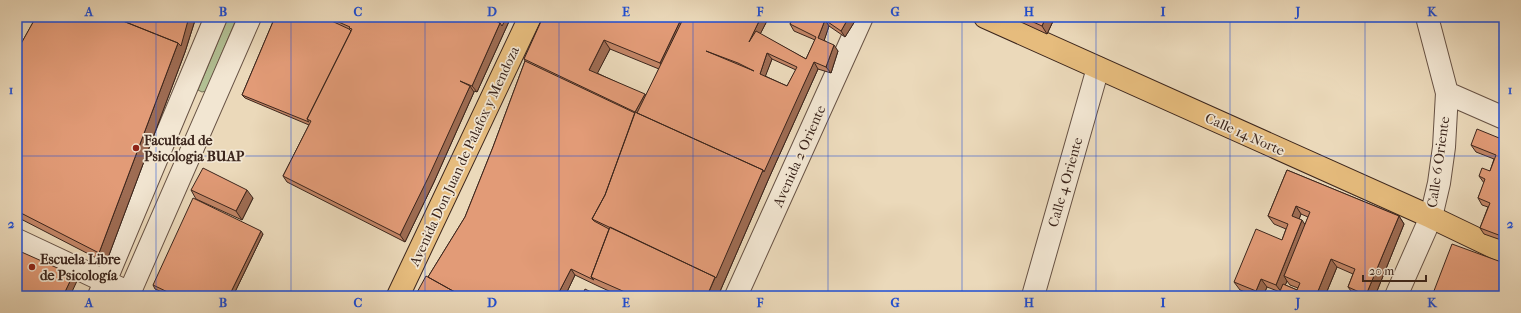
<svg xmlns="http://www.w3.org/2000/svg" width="1521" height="313" viewBox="0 0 1521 313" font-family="'IM FELL French Canon',serif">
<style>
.green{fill:#b2c094;stroke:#767258}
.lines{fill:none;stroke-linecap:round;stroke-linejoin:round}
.minor-casing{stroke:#675244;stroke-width:24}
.major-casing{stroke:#3b251c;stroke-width:24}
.minor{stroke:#f2e6d2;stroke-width:22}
.major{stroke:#e6bc7d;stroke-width:22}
.wall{fill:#c28566;stroke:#3b251c;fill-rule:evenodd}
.shaded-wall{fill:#9e6c53;stroke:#3b251c}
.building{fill:#e29b77;stroke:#3b251c;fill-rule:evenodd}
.grid{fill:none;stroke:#1d4ed8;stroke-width:1;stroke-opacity:0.55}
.poi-dot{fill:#8f2418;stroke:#f2e6d2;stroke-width:1.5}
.labels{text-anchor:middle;stroke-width:3.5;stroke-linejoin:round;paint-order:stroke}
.street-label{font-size:14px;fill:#3b251c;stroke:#f2e6d2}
.poi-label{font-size:14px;font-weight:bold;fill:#3b251c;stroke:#f2e6d2;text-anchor:start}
.neatline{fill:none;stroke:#1d4ed8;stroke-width:1.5}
.grid-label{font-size:13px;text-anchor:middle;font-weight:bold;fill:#1d4ed8}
</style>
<rect width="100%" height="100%" fill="#ebd9ba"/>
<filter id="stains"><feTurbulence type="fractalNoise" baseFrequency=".005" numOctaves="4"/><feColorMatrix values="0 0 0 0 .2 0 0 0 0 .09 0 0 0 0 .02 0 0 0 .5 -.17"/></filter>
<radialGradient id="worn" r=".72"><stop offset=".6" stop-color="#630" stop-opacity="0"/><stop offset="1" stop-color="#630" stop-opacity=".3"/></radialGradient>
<path class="green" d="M228 17H237L206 91 202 92 198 90Z"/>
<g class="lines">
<defs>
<path id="minor" d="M1447 93 1504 118
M17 240 119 288
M99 296 216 17
M128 296 250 17
M736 296 862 17
M1033 296 1098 68
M1396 296 1431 217 1439 183 1444 147 1447 93 1427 17"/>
<path id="major" d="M985 17 1431 217 1504 252
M398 296 530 17"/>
</defs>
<use href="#minor" class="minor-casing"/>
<use href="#major" class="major-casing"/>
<use href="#minor" class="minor"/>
<use href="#major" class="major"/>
</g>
<path class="wall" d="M36 17H196L185 52 106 263 17 217V51Z
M275 17H511L477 92 474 91V92L434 182 405 242 287 182 283 176 309 125 245 98 242 95Z
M543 17H769L760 34 806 59 815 40 794 31 790 24 794 17H852L855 21 845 37 829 26 824 40 838 51 831 73 818 69 769 178 718 296H620L598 286 575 275 565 296H415L428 277 465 217 493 147 525 61 524 59ZM610 49 659 69 646 96 597 73ZM772 59 796 70 787 86 765 76Z
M1010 17H1055L1047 34Z
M1504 140V241L1484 234 1480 228 1488 207 1482 205 1478 198 1484 183 1479 176 1490 171 1494 159 1476 152 1471 145Z
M1287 170 1399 216 1404 224 1375 296H1356L1354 295 1348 287 1353 274 1337 267 1325 296H1278L1280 292 1267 287 1263 296H1255L1240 290 1234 282 1282 240 1286 229 1274 224 1268 216ZM1301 214 1308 217 1305 225 1299 219ZM1287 281 1290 285 1298 288 1297 290 1285 285Z
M191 190 253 198 242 220 196 199Z
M263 234 233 296H171L155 289 153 285Z"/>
<path class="shaded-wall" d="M189 17H196L185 52 106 263 99 253 178 43Z
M507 17H511L477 92 472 86 500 23Z
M682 17H692L665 72 660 63Z
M761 17H769L753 48 749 42Z
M849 17H852L855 21 845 37 841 31Z
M1046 17H1055L1047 34 1042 26Z
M825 20 829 26 823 44 818 38Z
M604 40 610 49 595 78 589 70Z
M834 45 838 51 831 73 826 67Z
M767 53 772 59 764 80 760 74Z
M814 62 818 69 769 178 718 296H707L763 170Z
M470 86 474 92 434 182 405 242 400 235Z
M645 94 650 102 643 117 635 112Z
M247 190 253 198 242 220 236 211Z
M1296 206 1301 214 1297 224 1292 216Z
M1399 216 1404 224 1375 296H1367L1366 295Z
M1302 220 1308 229 1284 276 1287 281 1282 293 1276 285Z
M261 231 263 234 233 296H229Z
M1331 259 1337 267 1325 296H1316Z
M571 269 575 275 565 296H557Z
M73 275 77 281 70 296H63Z
M1261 279 1267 287 1263 296H1260L1256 291Z"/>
<path class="building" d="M36 17H113L178 43 99 253 17 211V51Z
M113 17H189L181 46 178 43Z
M275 17H323L349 29 351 31 307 119 309 122 242 95Z
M327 17H488L500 23 472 86 460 81 470 86 429 176 400 235 283 176 311 121 307 119 352 29 349 28 350 27Z
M488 17H507L502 26 500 23Z
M543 17H682L660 63 604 40 589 70 645 94 635 112 524 59Z
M684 17H761L749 42 756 31 806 59 816 37 790 24 794 17H849L841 31 825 20 818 38 834 45 826 67 814 62 764 172 763 170 637 113ZM706 51 738 63 754 71ZM767 53 797 67 787 86 760 74Z
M1022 17H1046L1042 26Z
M525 61 635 113 605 195 592 219 594 221 609 229 591 277 594 280 571 269 557 296H462L428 277 465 217 493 147Z
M635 112 763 170 716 278 715 277 592 219 605 195Z
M1477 129 1504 140V237L1480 228 1490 203 1478 198 1485 179 1479 176 1482 168 1490 171 1496 155 1471 145Z
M203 168 247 190 236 211 191 190Z
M1287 170 1399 216 1366 295 1348 287 1355 269 1331 259 1316 296H1278L1283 284 1297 290 1300 283 1284 276 1310 212 1296 206 1292 216 1302 220 1276 285 1261 279 1256 291 1234 282 1256 229 1282 240 1288 224 1268 216Z
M193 198 261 231 229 296H176L153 285Z
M610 227 715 277 707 296H634L591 277Z
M1452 244 1504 263V296H1432Z
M17 250 73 275 63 296H17Z
M426 276 462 296H415Z
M585 289 599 296H582Z"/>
<path class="grid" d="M156 17V296M291 17V296M425 17V296M559 17V296M693 17V296M828 17V296M962 17V296M1096 17V296M1230 17V296M1365 17V296M17 156H1504"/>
<g class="poi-dot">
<circle cx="136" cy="148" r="4"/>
<circle cx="32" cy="267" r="4"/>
</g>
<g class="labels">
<g class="street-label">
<text transform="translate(1245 134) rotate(24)" y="5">Calle 14 Norte</text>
<text transform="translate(464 156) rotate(-65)" y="5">Avenida Don Juan de Palafox y Mendoza</text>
<text transform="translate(799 156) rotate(-66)" y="5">Avenida 2 Oriente</text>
<text transform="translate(1438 162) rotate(-82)" y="5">Calle 6 Oriente</text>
<text transform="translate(1065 182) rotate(-74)" y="5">Calle 4 Oriente</text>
</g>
<g class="poi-label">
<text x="144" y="145">Facultad de<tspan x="144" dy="16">Psicologia BUAP</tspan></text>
<text x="40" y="264">Escuela Libre<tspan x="40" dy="16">de Psicología</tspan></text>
</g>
</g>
<rect width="1521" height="313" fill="none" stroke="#ebd9ba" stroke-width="44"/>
<path d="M1363 275v6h63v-6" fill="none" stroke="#3b251c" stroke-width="2"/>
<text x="1369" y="275" font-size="12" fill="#3b251c" stroke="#f2e6d2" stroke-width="3" paint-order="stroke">20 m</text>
<rect x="22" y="22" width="1477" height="269" class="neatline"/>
<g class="grid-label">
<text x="89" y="16">A</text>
<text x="223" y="16">B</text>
<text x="358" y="16">C</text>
<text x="492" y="16">D</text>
<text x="626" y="16">E</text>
<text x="760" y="16">F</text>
<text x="895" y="16">G</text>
<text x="1029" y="16">H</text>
<text x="1163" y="16">I</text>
<text x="1298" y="16">J</text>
<text x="1432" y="16">K</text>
<text x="11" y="94">1</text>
<text x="1510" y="94">1</text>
<text x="11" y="228">2</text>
<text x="1510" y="228">2</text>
<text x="89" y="307">A</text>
<text x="223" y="307">B</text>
<text x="358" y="307">C</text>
<text x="492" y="307">D</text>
<text x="626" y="307">E</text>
<text x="760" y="307">F</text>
<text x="895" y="307">G</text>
<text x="1029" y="307">H</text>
<text x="1163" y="307">I</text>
<text x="1298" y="307">J</text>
<text x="1432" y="307">K</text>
</g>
<rect width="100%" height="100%" filter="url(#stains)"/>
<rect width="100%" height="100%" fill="url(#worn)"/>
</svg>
